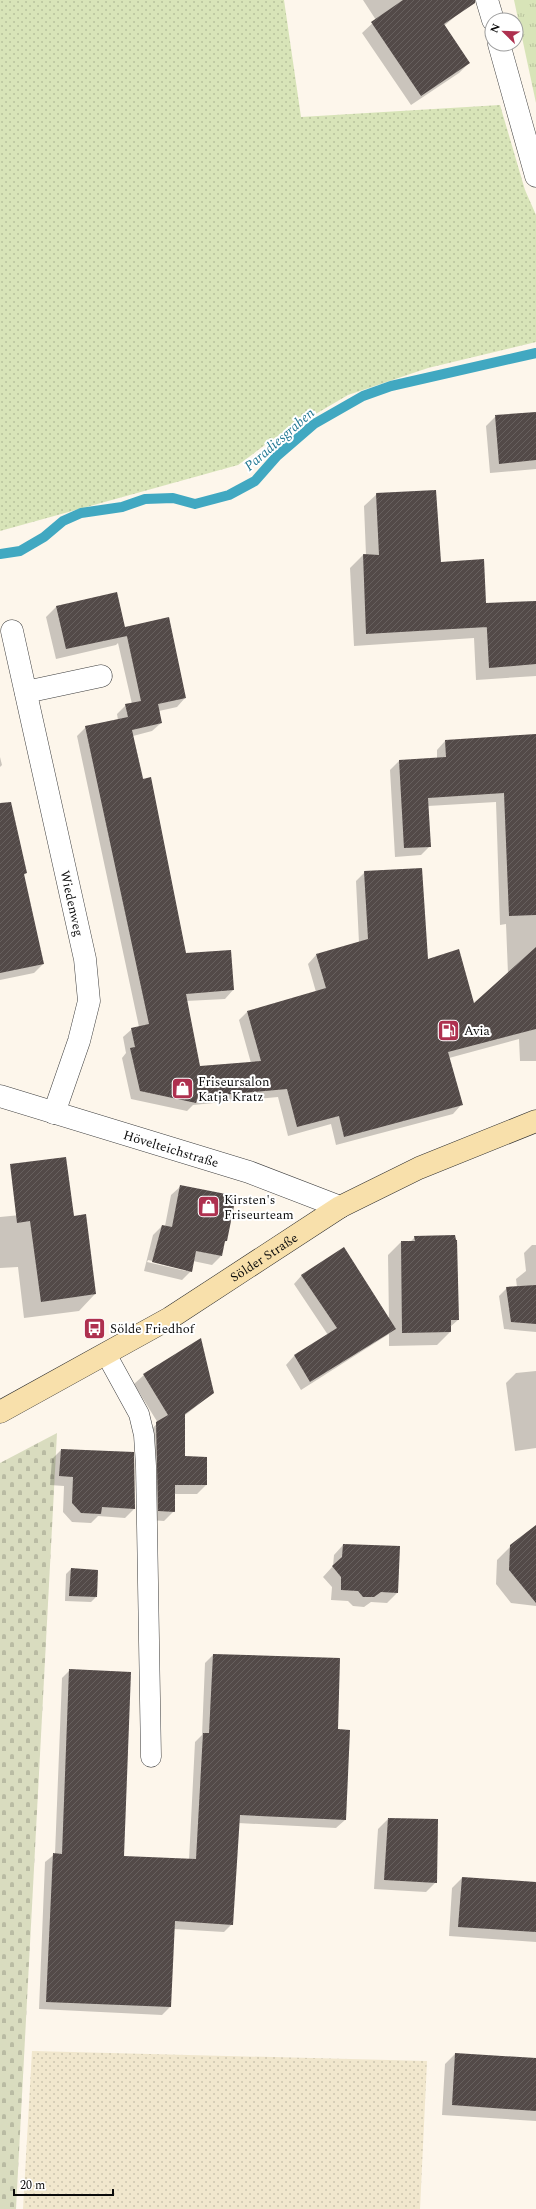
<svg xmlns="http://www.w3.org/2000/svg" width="536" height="2209" viewBox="0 0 536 2209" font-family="Spectral,serif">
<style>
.farmland{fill:url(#farmland-dots)}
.grass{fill:url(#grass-dots)}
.cemetery{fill:url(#cemetery-stones)}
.park{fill:url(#park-tufts)}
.shadow{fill:#0003;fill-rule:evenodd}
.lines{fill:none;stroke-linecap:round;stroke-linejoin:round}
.stream{stroke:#41a8c1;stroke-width:10}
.building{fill:url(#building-hatch)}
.service-casing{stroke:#3e3e3e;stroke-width:21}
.minor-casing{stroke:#3e3e3e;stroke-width:23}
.secondary-casing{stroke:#2d2d2d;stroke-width:23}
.service{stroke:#fff;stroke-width:20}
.minor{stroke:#fff;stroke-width:22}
.secondary{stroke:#f8e0ab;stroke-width:22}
.labels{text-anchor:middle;stroke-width:4;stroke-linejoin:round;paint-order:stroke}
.street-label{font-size:13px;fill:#0b0b0b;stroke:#fff}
.poi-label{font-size:13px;fill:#0b0b0b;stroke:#fff;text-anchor:start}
.water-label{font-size:14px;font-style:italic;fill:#207691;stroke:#fff}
</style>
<defs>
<pattern id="farmland-dots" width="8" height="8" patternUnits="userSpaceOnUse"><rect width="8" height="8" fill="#f1e7cd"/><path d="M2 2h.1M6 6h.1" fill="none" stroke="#cdc5af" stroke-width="1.8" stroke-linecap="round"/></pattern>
<pattern id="grass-dots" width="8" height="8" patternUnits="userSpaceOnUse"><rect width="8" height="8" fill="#d8e4b8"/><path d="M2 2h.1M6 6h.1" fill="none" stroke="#b8c29d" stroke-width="1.8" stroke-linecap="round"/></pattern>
<pattern id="cemetery-stones" width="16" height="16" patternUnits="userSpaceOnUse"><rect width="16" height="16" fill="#d9dcbf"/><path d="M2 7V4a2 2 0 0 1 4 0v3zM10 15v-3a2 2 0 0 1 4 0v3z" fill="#b9bba3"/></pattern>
<pattern id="park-tufts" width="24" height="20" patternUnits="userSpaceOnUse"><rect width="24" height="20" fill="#d8e4b8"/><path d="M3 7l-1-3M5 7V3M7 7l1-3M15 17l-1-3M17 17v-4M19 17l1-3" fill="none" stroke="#b8c29d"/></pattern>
<pattern id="building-hatch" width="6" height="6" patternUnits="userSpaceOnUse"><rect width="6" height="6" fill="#534a48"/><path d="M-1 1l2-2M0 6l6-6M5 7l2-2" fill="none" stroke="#67605e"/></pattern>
</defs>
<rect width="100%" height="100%" fill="#fdf6eb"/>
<path class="farmland" d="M32 2051 427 2061 420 2209H23Z"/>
<path class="grass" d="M0 0H284L301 117 500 105 525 190 536 215V342L428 368 348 395 273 439 238 465 0 531Z"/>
<path class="cemetery" d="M57 1433 16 2209H0V1463Z"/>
<path class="park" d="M514 0H536V103Z"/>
<path class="shadow" d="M363 0H449L458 14 444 26 469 63 459 73 411 105 362 33 376 20Z
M536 413V469L490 473 486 426 496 416Z
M377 494 440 563 485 604 536 602V676L476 680 474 638 354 646 350 568 363 555H366L364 506Z
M116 593 124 629 125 628 185 698 177 707 159 711 161 723 152 731 133 736 186 954 233 990 225 999 186 1001 200 1068 251 1063 239 1020 247 1012 316 992 308 964 316 955 359 943 356 881 365 872 427 960 474 1005 508 974 506 924 500 925 496 802 428 806 430 846 421 855 395 857 390 770 399 761 437 759V750L445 741 536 735V1061H520L519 1039 449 1058 461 1105 453 1114 336 1145 331 1124 288 1136 278 1097 193 1105 187 1111 131 1099 122 1058 126 1053 123 1037 132 1029 139 1027 77 736 86 727 118 720 117 714 126 705 132 704 118 643 116 645 56 659 46 617 56 607Z
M0 757 2 765 0 767Z
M0 834 26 873 23 876 43 964 34 973 0 980Z
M181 1186 226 1241 223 1244 221 1256 212 1265 193 1261 191 1271 182 1280 144 1271 153 1235 162 1226H165L171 1195ZM148 1260 186 1269V1271L147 1262Z
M72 1210 73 1217 85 1215 95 1294 79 1311 24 1318 18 1267 0 1268V1217Z
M415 1237 458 1320 450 1327V1332L437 1345 389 1346V1334L301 1390 286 1365 294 1356 328 1335 294 1284 302 1275 389 1320 388 1255 401 1242H410Z
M532 1245H536V1332L504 1329 499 1296 507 1288 517 1287 516 1279 526 1271 524 1253Z
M536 1371V1448L515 1451 506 1383 516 1373Z
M144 1375 213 1393 184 1416V1457L206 1485 197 1494H174V1511L164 1521 149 1520 147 1433 158 1423 134 1384Z
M61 1450 134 1509 125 1518 98 1516 91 1523 72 1522 63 1512 64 1486 50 1485 52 1459Z
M536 1528V1606L511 1603 496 1584 497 1560 511 1546Z
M343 1545 397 1593 387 1603 371 1602 364 1607 353 1606 348 1601 331 1600 332 1587 323 1577 333 1566 334 1555Z
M71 1569 96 1597 91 1602 65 1601 66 1574Z
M213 1655 345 1820 336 1828 238 1823 232 1924 224 1932 174 1929 170 2007 162 2015 39 2009 45 1862 55 1854 62 1678 70 1670 123 1857 189 1860 195 1742 202 1735 205 1663Z
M388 1819 436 1882 426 1892 374 1889 378 1829Z
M462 1878 536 1883V1942L449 1936 452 1888Z
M455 2054 536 2059V2121L442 2115 445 2064Z"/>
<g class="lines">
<path class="stream" d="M0 554 20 551 44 537 63 521 81 513 122 507 145 499 173 498 195 504 229 495 255 481 277 456 314 424 363 396 391 386 536 353"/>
</g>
<path class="building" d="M403 0H475V3L444 24 470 63 421 96 371 22Z
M536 412V460L499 464 495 415Z
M436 490 441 562 484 559 486 603 536 601V664L489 668 486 612 487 627 366 634 363 554 379 555 376 493Z
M117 592 127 636 66 649 56 606Z
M169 617 186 698 158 704 162 723 132 730 143 779 151 777 186 953 231 950 234 990 186 994 200 1066 261 1061 247 1011 326 988 316 954 368 939 364 871 422 868 428 959 459 949 474 1003 536 947V1029L448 1052 463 1105 344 1137 339 1116 297 1127 287 1089 198 1097 196 1103 140 1091 130 1048 135 1047 131 1028 149 1024 85 726 128 717 125 704 141 701 125 627Z
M536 734V915L509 916 504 793 428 798 431 847 404 848 399 760 446 757 445 740Z
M11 802 27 873 24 874 44 964 0 973V803Z
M66 1157 74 1216 86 1214 96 1294 41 1302 30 1221 17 1223 10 1164Z
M180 1185 236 1196 227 1241H225L222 1256 196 1251 192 1272 152 1262 162 1225 172 1227Z
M455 1235 456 1240H457L459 1320H451V1332L402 1333 401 1241H415L414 1236Z
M344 1247 396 1329 310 1382 294 1355 337 1328 301 1275Z
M536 1285V1324L511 1322 506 1287Z
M201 1338 214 1393 185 1414V1456L207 1457V1485H175V1512L158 1511 156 1422 168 1415 143 1374Z
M61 1449 134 1452 135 1509 102 1507 101 1514 81 1513 72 1503 73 1477 59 1476Z
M536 1525V1603L509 1570 510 1545Z
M343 1544 400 1546 398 1593 381 1592 374 1597H363L358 1591 341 1590V1577L332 1566 342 1557Z
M71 1568 98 1570 97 1597 69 1596Z
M213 1654 340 1658 338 1729 350 1730 346 1820 240 1815 233 1925 175 1921 171 2007 46 2002 53 1853 62 1854 69 1669 131 1672 124 1856 196 1859 203 1733H209Z
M388 1818 438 1819 437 1883 384 1880Z
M462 1877 536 1882V1932L458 1927Z
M455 2053 536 2058V2111L452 2105Z"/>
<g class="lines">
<defs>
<path id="service" d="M106 1354 139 1414 144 1435 146 1466 151 1757"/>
<g id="minor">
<path d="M487 0 493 20"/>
<path d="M499 44 536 176"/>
<path id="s1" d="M12 631 85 959 89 1001 79 1041 54 1113"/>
<path d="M26 692 101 676"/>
<path id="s2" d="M0 1096 249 1172 340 1207"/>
</g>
<g id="secondary">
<path id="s3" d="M0 1412 170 1318 340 1207 419 1168 536 1121"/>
</g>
</defs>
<use href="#service" class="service-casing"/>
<use href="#minor" class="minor-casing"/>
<use href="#secondary" class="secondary-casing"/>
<use href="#service" class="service"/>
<use href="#minor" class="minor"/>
<use href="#secondary" class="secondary"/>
</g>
<defs>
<symbol id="fuel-square" viewBox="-11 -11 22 22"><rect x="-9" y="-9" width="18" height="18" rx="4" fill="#ae304f" stroke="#fff"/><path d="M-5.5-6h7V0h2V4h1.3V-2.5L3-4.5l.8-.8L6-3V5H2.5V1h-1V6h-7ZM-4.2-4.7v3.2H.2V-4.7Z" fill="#fff"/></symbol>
<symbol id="shop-square" viewBox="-11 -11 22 22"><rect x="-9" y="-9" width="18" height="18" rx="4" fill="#ae304f" stroke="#fff"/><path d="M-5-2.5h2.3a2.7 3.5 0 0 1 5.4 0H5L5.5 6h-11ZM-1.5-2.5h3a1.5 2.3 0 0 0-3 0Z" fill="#fff"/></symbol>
<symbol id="bus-square" viewBox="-11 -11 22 22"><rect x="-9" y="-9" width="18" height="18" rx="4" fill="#ae304f" stroke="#fff"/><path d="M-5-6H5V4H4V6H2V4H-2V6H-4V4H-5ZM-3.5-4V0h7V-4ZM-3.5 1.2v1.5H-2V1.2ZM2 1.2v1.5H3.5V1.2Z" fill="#fff"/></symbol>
</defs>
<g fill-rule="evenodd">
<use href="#fuel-square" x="436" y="1018" width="25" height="25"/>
<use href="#shop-square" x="170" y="1076" width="25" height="25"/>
<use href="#shop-square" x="196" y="1194" width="25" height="25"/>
<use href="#bus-square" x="82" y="1316" width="25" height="25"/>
</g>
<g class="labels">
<g class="street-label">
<text dy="5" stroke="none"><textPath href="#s1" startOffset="279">Wiedenweg</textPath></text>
<text dy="5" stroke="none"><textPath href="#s2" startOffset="179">Hövelteichstraße</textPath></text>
<text dy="5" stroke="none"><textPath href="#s3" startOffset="306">Sölder Straße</textPath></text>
</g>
<g class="poi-label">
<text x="464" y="1035">Avia</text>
<text x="198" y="1086">Friseursalon<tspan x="198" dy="15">Katja Kratz</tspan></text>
<text x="224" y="1204">Kirsten's<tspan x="224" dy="15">Friseurteam</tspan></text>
<text x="110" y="1333">Sölde Friedhof</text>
</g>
<g class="water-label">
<text transform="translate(279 439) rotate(-41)" y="5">Paradiesgraben</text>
</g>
</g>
<g transform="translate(504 32) rotate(293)"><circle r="19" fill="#ffffff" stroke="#9d9d9d"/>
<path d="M0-3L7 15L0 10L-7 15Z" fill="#ae304f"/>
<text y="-6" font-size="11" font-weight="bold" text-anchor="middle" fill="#0b0b0b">N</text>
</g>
<path d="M14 2189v6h99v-6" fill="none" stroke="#0b0b0b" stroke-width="2"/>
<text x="20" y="2189" font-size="12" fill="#0b0b0b" stroke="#ffffff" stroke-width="3" paint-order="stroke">20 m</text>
</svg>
